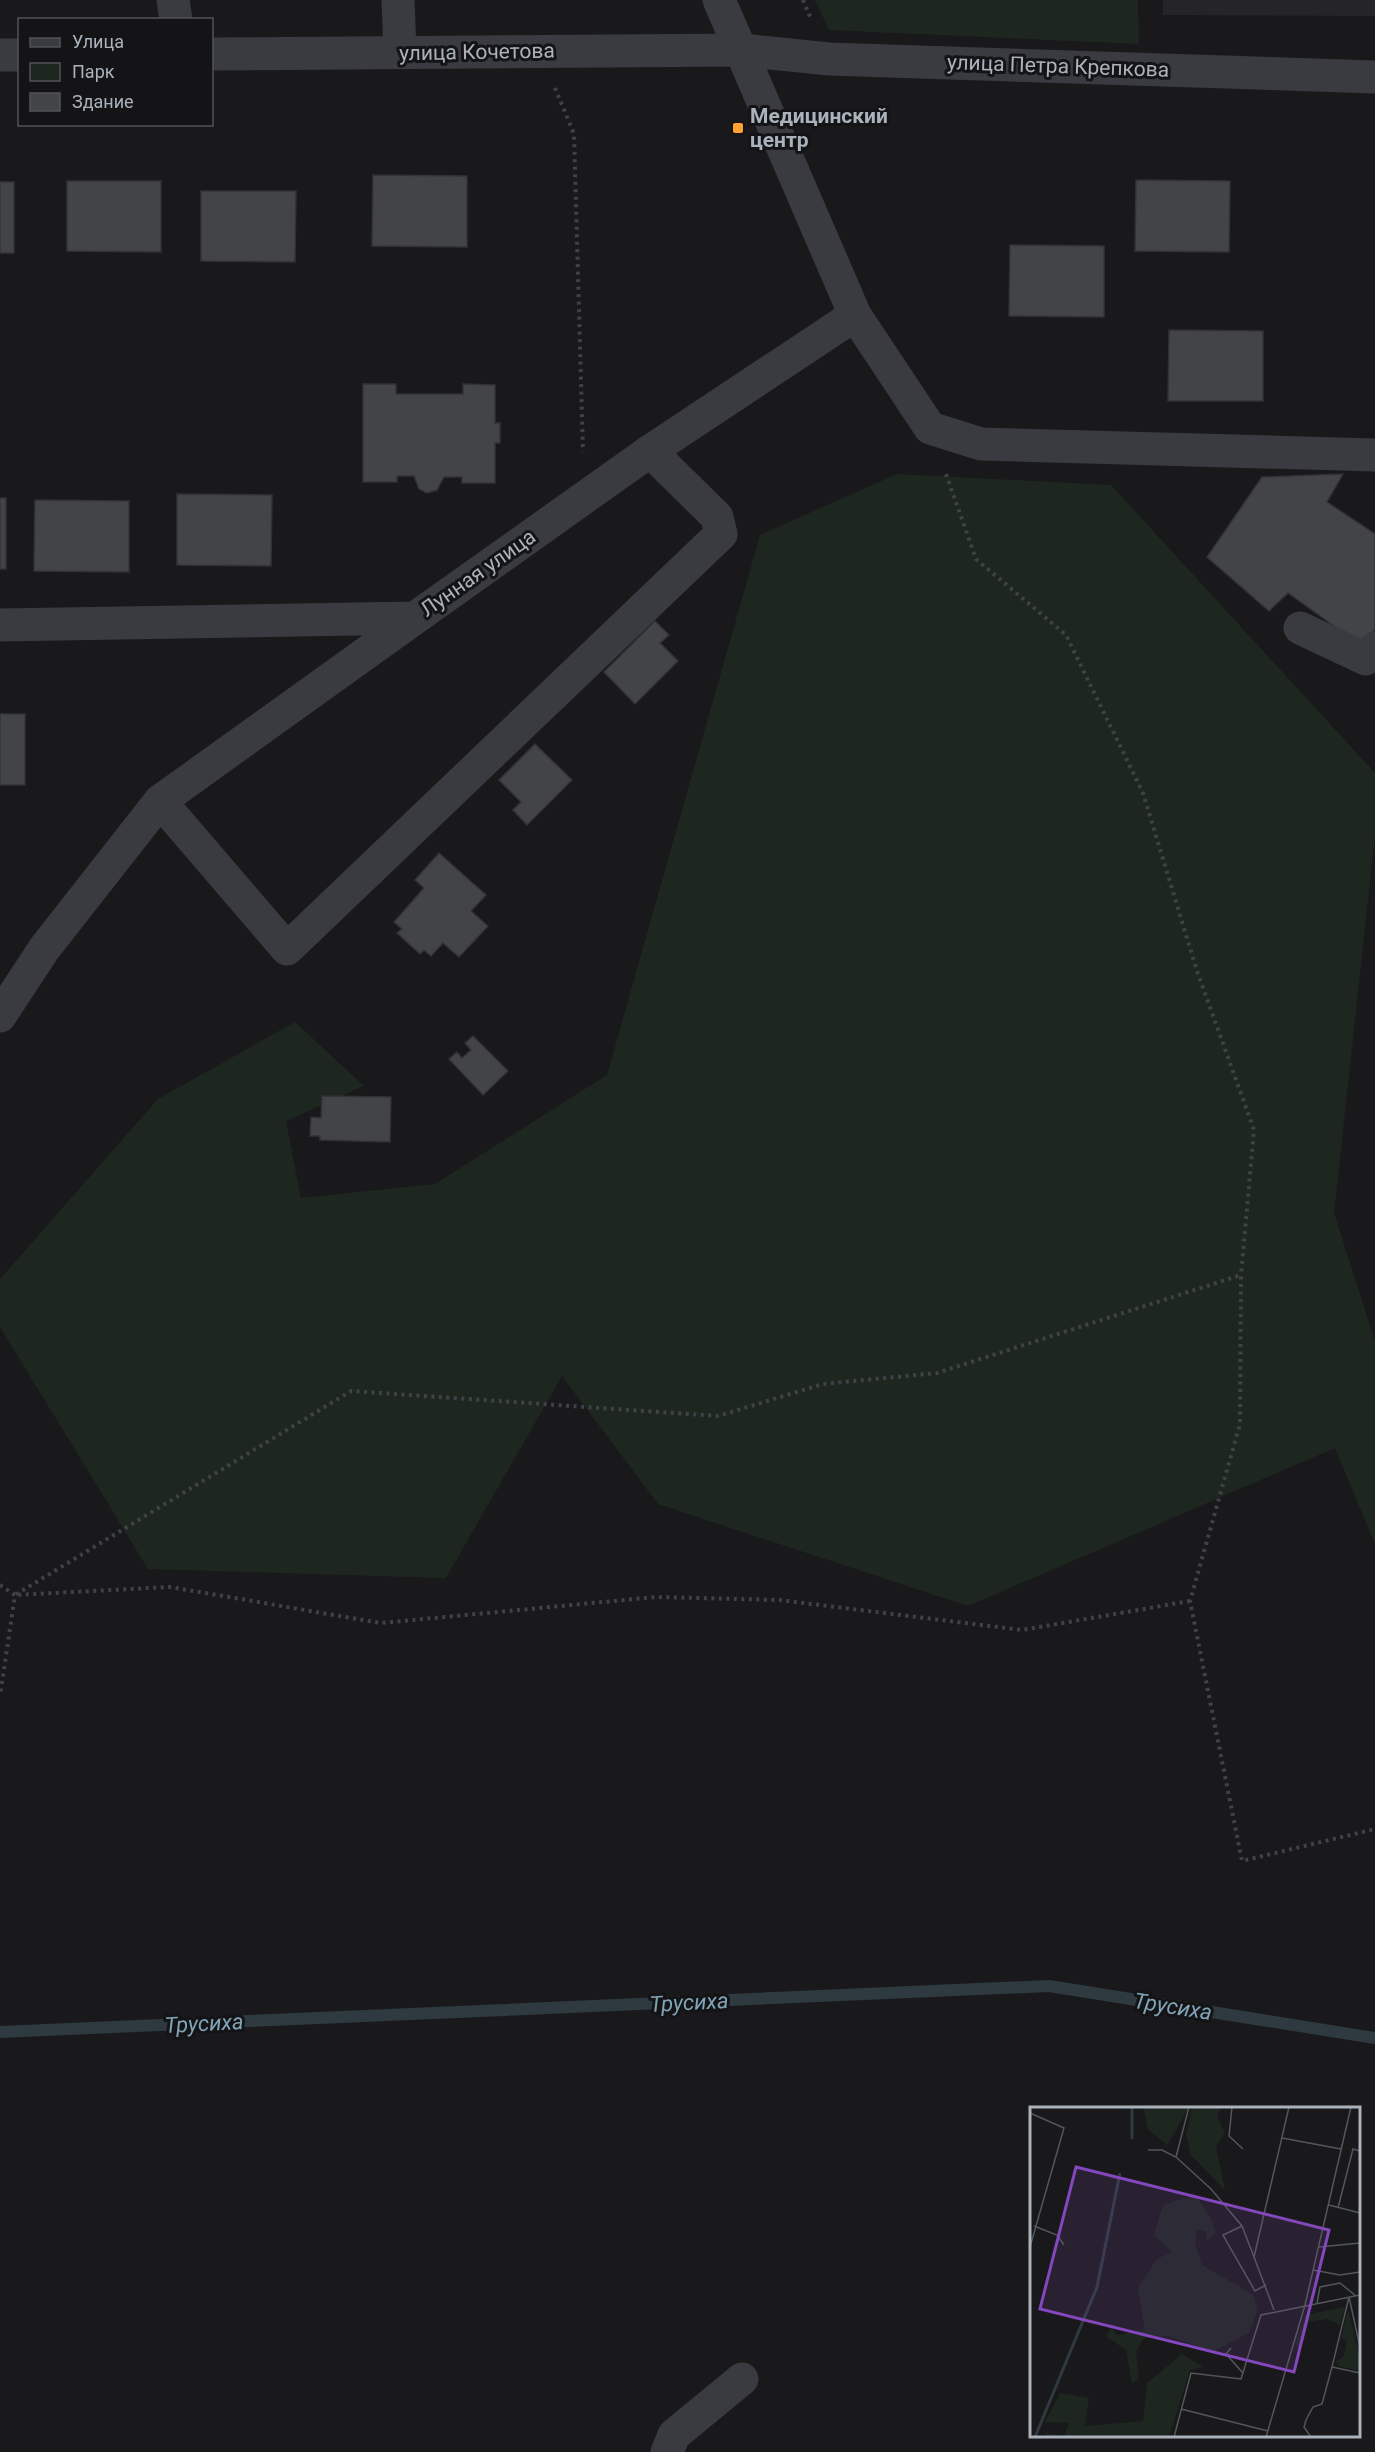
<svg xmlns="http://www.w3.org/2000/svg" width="1375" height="2452" viewBox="0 0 1375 2452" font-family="Roboto,sans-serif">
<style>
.built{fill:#252528}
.green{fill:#1e271f}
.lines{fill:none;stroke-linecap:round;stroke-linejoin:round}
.stream{stroke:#2e3a40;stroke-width:12}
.building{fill:#434448;stroke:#333337;stroke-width:1.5}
.path{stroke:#3f4348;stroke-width:4;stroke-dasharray:3 4.5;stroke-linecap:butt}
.minor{stroke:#393b41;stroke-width:33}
.poi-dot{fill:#fea12e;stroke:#141416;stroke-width:2}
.labels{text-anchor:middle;stroke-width:6;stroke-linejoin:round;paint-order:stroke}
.street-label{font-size:21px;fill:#aab2bc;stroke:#141416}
.poi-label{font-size:21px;font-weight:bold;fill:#aab2bc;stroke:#141416;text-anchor:start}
.water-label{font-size:22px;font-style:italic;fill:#80a4b8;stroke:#141416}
.inset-river{fill:none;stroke:#2e3a40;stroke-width:3}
.inset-road{fill:none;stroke:#53565b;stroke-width:1.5}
.view{fill:#8447be;fill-opacity:0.15;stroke:#8447be;stroke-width:3}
.inset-edge{fill:none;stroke:#aab2bc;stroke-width:3}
</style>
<rect width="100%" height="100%" fill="#19191b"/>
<path class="built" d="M1163 0H1375V16L1163 15Z"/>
<path class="green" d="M815 0H1138L1139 44 829 30Z
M897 474 1111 485 1375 773V836L1334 1213 1375 1341V1544L1335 1448 968 1606 658 1504 562 1376 446 1578 148 1569 0 1327V1279L158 1099 295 1022 364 1086 286 1121 301 1198 435 1184 607 1075 760 535Z"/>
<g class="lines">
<path class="stream" d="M0 2032 1049 1986 1375 2038"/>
</g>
<path class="building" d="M373 175 467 176V247L372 246Z
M1136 180 1230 181 1229 252 1135 251Z
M67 181H161V252L67 251Z
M0 182H14V253H0Z
M201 191H296L295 262 201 261Z
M1010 245 1104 246V317L1009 316Z
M1169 330 1263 331V401H1168Z
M363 384H396V394H463V384L495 385V423H500V443H495V483H462V477H444L437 490 427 493 419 489 414 476H397V482H363Z
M1343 474 1327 502 1375 534V629L1362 646 1288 593 1269 611 1207 557 1262 477Z
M177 494 272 495 271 566 177 565Z
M0 498H6V569H0Z
M35 500 129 501V572L34 571Z
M655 621 669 635 660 643 678 661 635 704 604 672Z
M0 714H25V785H0Z
M535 744 572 780 527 825 513 810 521 802 499 780Z
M439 853 486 895 471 911 488 926 459 957 443 943 431 956 424 950 420 954 397 933 402 929 394 922 424 888 415 880Z
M473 1036 508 1071 483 1095 449 1059 457 1052 462 1058 471 1050 465 1043Z
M322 1096 391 1097 390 1142 320 1140V1136H310L311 1117 321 1118Z"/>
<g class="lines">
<path class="path" d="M803 0 811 19
M555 88 574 134 583 452
M946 474 976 559 1066 635 1143 793 1197 971 1254 1130 1241 1275
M0 1585 15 1595 0 1696
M1190 1601 1022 1630 779 1600 656 1597 381 1623 170 1587 15 1595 351 1391 718 1416 823 1384 937 1373 1241 1275 1240 1424 1190 1601 1242 1861 1375 1829"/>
<path class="minor" d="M173 0 176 20
M398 0 400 52
M719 0 855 315 930 428 981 444 1375 455
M212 54 742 50 829 59 1375 77
M0 55H20
M0 625 415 618 650 451 855 315
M1300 628 1366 659 1375 648
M160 801 287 949 721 534 717 517 650 451
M0 1016 44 949 160 801 415 618
M667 2452 674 2435 742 2379"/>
</g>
<rect class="poi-dot" x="732" y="122" width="12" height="12" rx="3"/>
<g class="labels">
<g class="street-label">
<text transform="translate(477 52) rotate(-1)" y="7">улица Кочетова</text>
<text transform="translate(1058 66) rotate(2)" y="7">улица Петра Крепкова</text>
<text transform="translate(478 573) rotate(-35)" y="7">Лунная улица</text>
</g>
<g class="poi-label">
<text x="750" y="123">Медицинский<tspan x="750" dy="24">центр</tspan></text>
</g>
<g class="water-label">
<text transform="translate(689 2002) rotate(-3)" y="8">Трусиха</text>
<text transform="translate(1173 2006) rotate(9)" y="8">Трусиха</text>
<text transform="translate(204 2023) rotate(-3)" y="8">Трусиха</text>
</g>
</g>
<g transform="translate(1030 2107)">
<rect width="330" height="330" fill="#19191b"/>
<path d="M113 0H159L137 38 118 22ZM162 0H191L187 10 195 26 186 39 195 83 161 48 156 28ZM165 88 181 111 186 127 177 133 176 124 167 123 165 137 172 158 224 188 227 203 220 225 183 245 139 229 114 231 106 244 109 271 102 276 96 243 76 229 81 221 87 228 115 223 108 181 127 152 142 145 124 128 133 98ZM315 200 310 218 297 212 279 215 271 241 265 239 275 208ZM318 202 330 250V264L309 259 306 255 314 249 317 233 311 232ZM152 247 173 260 160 263 139 330H17L16 326 34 329 39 316 15 315 30 286 59 291 55 319 113 314 117 276Z" fill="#1e271f"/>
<path class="inset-river" d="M102 32V0M5 330 67 180 90 66"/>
<path class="inset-road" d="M202 0 199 29 213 42M0 6 34 21 0 140M252 31 311 42M118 43H132L146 50 181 82 212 119 224 150M146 50 159 0M299 98 330 106M308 101 323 42 330 44M4 119 27 128 34 138M212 119 193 128 225 184 236 178M289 140 330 136M283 163 310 168 330 165M287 196 290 180 310 176 326 189M244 203 224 150 259 0M330 240 319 190 302 260 330 266M201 241 196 247 213 266M151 302 238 324M144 330 161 266 211 272 231 208 330 188M236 330 275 198 321 0M281 330 274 320 276 313 283 300 292 297 302 260"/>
<path class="view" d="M46 60 299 123 264 265 10 202Z"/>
<rect width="330" height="330" class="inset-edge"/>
</g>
<rect x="18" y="18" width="195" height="108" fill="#141416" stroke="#505358" stroke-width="1.5"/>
<rect x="30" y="38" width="30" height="9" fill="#393b41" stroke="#505358" stroke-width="1.5"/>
<text x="72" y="48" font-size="18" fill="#aab2bc">Улица</text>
<rect x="30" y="63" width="30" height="18" fill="#1e271f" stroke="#505358" stroke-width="1.5"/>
<text x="72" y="78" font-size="18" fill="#aab2bc">Парк</text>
<rect x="30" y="93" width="30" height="18" fill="#434448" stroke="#505358" stroke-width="1.5"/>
<text x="72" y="108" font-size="18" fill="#aab2bc">Здание</text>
</svg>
